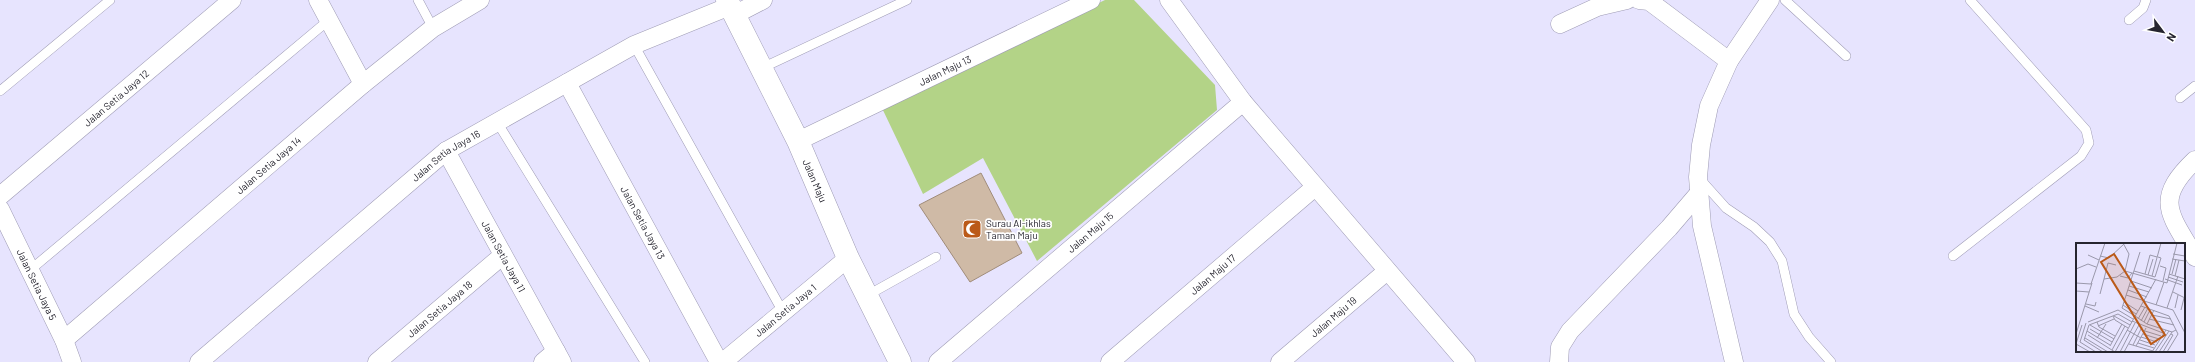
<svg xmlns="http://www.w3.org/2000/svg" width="2195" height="362" viewBox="0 0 2195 362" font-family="Barlow,sans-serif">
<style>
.green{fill:#b3d387}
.building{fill:#cfbaa6;stroke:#a08c7a}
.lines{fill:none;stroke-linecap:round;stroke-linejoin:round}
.lane-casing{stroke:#9f9cb5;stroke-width:10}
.street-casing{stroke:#9f9cb5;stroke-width:19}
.secondary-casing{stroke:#9f9cb5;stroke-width:23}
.lane{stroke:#fff;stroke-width:9}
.street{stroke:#fff;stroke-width:18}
.secondary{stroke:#fff;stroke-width:22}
.labels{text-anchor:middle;stroke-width:3.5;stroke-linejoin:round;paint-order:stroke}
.street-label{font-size:10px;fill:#26252f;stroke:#fff}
.poi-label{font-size:10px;fill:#26252f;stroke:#fff;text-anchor:start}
.inset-road{fill:none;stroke:#9a98ab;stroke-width:1}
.view{fill:#bb5a18;fill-opacity:0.15;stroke:#bb5a18;stroke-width:2}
.inset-edge{fill:none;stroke:#26252f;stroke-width:2}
</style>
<rect width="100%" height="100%" fill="#e7e4fe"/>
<path class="green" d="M1105 0H1134L1215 85 1217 110 1037 261 983 158 923 194 881 106Z"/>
<path class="building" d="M981 173 1022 253 970 282 919 205Z"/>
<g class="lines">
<defs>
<path id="lane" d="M418 0 433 28
M1785 0 1846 56
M2129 20 2143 8 2146 0
M634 45 783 312
M760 69 907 0
M0 91 110 0
M2180 98 2195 86
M497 122 645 362
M1700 179 1726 208 1754 227 1770 242 1782 261 1794 314 1809 337 1831 362
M1953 256 2081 156 2089 143 2086 130 1970 0
M29 271 330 19
M868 295 936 257"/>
<g id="street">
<path d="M318 0 363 84"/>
<path d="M1169 0 1243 102 1466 362"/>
<path d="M1639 0 1649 1 1729 61"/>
<path d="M734 15 763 0"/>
<path d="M1560 24 1597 7 1627 0"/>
<path id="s1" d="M567 83 719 362"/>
<path id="s2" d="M798 141 1091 0"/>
<path id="s3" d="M446 151 562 362"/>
<path d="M2195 160C2153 200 2170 214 2195 257"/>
<path id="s4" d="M0 196 232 0"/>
<path id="s5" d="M0 209 64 340 72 362"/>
<path id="s6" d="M64 340 363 84 433 28 480 0"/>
<path id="s7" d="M199 362 446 151 634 45 730 6"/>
<path id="s8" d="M377 362 502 256"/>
<path d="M543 362 556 351"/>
<path id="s9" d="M723 362 848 258"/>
<path id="s10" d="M938 362 1243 102"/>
<path id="s11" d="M1110 362 1315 187"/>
<path id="s12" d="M1280 362 1387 271"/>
<path d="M1559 362 1560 347 1570 331 1669 228 1699 193"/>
<path d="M1734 362 1702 226 1698 177 1701 145 1709 106 1729 61 1770 0"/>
</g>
<g id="secondary">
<path id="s13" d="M727 0 798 141 848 258 900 362"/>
</g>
</defs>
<use href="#lane" class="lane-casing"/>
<use href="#street" class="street-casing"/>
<use href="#secondary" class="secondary-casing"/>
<use href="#lane" class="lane"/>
<use href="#street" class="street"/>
<use href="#secondary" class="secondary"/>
</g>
<defs>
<symbol id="mosque-square" viewBox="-11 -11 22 22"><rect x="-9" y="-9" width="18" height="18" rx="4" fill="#bb5a18" stroke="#fff"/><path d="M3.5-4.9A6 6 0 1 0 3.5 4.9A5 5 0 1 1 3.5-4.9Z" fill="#fff"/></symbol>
</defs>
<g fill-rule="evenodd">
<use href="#mosque-square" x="961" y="218" width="22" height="22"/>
</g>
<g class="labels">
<g class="street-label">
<text dy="4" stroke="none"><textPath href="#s2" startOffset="163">Jalan Maju 13</textPath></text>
<text dy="4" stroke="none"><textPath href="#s4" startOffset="152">Jalan Setia Jaya 12</textPath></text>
<text dy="4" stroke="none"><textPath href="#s7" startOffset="322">Jalan Setia Jaya 16</textPath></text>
<text dy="4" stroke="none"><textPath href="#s6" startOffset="269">Jalan Setia Jaya 14</textPath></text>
<text dy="4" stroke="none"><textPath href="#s13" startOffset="201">Jalan Maju</textPath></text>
<text dy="4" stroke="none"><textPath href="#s1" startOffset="159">Jalan Setia Jaya 13</textPath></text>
<text dy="4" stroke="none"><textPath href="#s10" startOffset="200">Jalan Maju 15</textPath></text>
<text dy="4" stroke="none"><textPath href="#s3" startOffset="120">Jalan Setia Jaya 11</textPath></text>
<text dy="4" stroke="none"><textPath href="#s11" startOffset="135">Jalan Maju 17</textPath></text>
<text dy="4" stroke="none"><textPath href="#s5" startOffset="84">Jalan Setia Jaya 5</textPath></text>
<text dy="4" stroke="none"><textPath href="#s8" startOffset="82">Jalan Setia Jaya 18</textPath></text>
<text dy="4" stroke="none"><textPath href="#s9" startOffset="81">Jalan Setia Jaya 1</textPath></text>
<text dy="4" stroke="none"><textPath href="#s12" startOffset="70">Jalan Maju 19</textPath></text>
</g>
<g class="poi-label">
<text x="986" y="227">Surau Al-ikhlas<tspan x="986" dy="12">Taman Maju</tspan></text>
</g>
</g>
<g transform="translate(2076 243)">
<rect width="109" height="109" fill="#e7e4fe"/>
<path class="inset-road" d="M97 11 109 13M12 12 23 17M24 13 33 15 48 1M96 16 109 18M84 23 90 25 87 38M0 26 12 21 20 24M49 28 91 40 101 0M58 28 79 34 85 15 82 14M69 31 74 12 81 14M93 31 109 36M96 31 100 16M72 32 77 16M44 33 52 35 56 30M76 33 85 0M99 33 103 17M92 34 107 39M28 36 32 20 40 22M89 36 106 42M55 38 76 45M0 40 15 41M15 41 29 0M53 43 73 49M52 47 71 54M0 48 13 49M97 49 109 55M24 51 28 36 41 34 49 28 53 11 47 0M50 52 69 58M68 58 97 67 109 90M48 59 62 68M10 61 19 63 20 59M47 62 60 71M80 62 88 39M9 63 23 69M65 63 93 73 102 91 91 109M91 65 102 33M99 65 102 52M105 67 108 55M76 72 95 76M37 73 39 77 52 85M38 73 54 82M59 73 46 65 64 9M59 73 71 81 96 89 100 87M62 76 69 64M73 76 98 82M56 78 87 90M65 78 72 65M12 79 42 67 57 76M21 79 23 84 39 93M68 79 74 67M10 80 4 99 20 109M71 81 78 67M6 82 0 101 14 109M14 82 38 96M22 83 38 76M14 86 36 99M51 87 65 95M11 88 34 102M69 88 85 93M0 91 16 40M67 91 83 96M12 92 39 109M65 94 81 99M9 95 32 109M21 95 30 81M64 97 79 102M62 100 78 105M53 101 77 108M57 102 66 84M34 103 46 81M60 103 70 85M36 107 49 83M27 109 8 97 13 82 42 71 56 79M39 109 80 36M44 109 59 80M48 109 63 82M76 109 90 87M79 109 93 88M83 109 96 89M87 109 97 92 95 91"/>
<path class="view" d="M38 11 89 92 75 101 25 19Z"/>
<rect width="109" height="109" class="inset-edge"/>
</g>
<g transform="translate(2163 32) rotate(122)" stroke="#ffffff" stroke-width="3" paint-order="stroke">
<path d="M0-3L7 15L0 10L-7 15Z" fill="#26252f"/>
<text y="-6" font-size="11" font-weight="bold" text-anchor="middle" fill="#26252f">N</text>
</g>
</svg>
